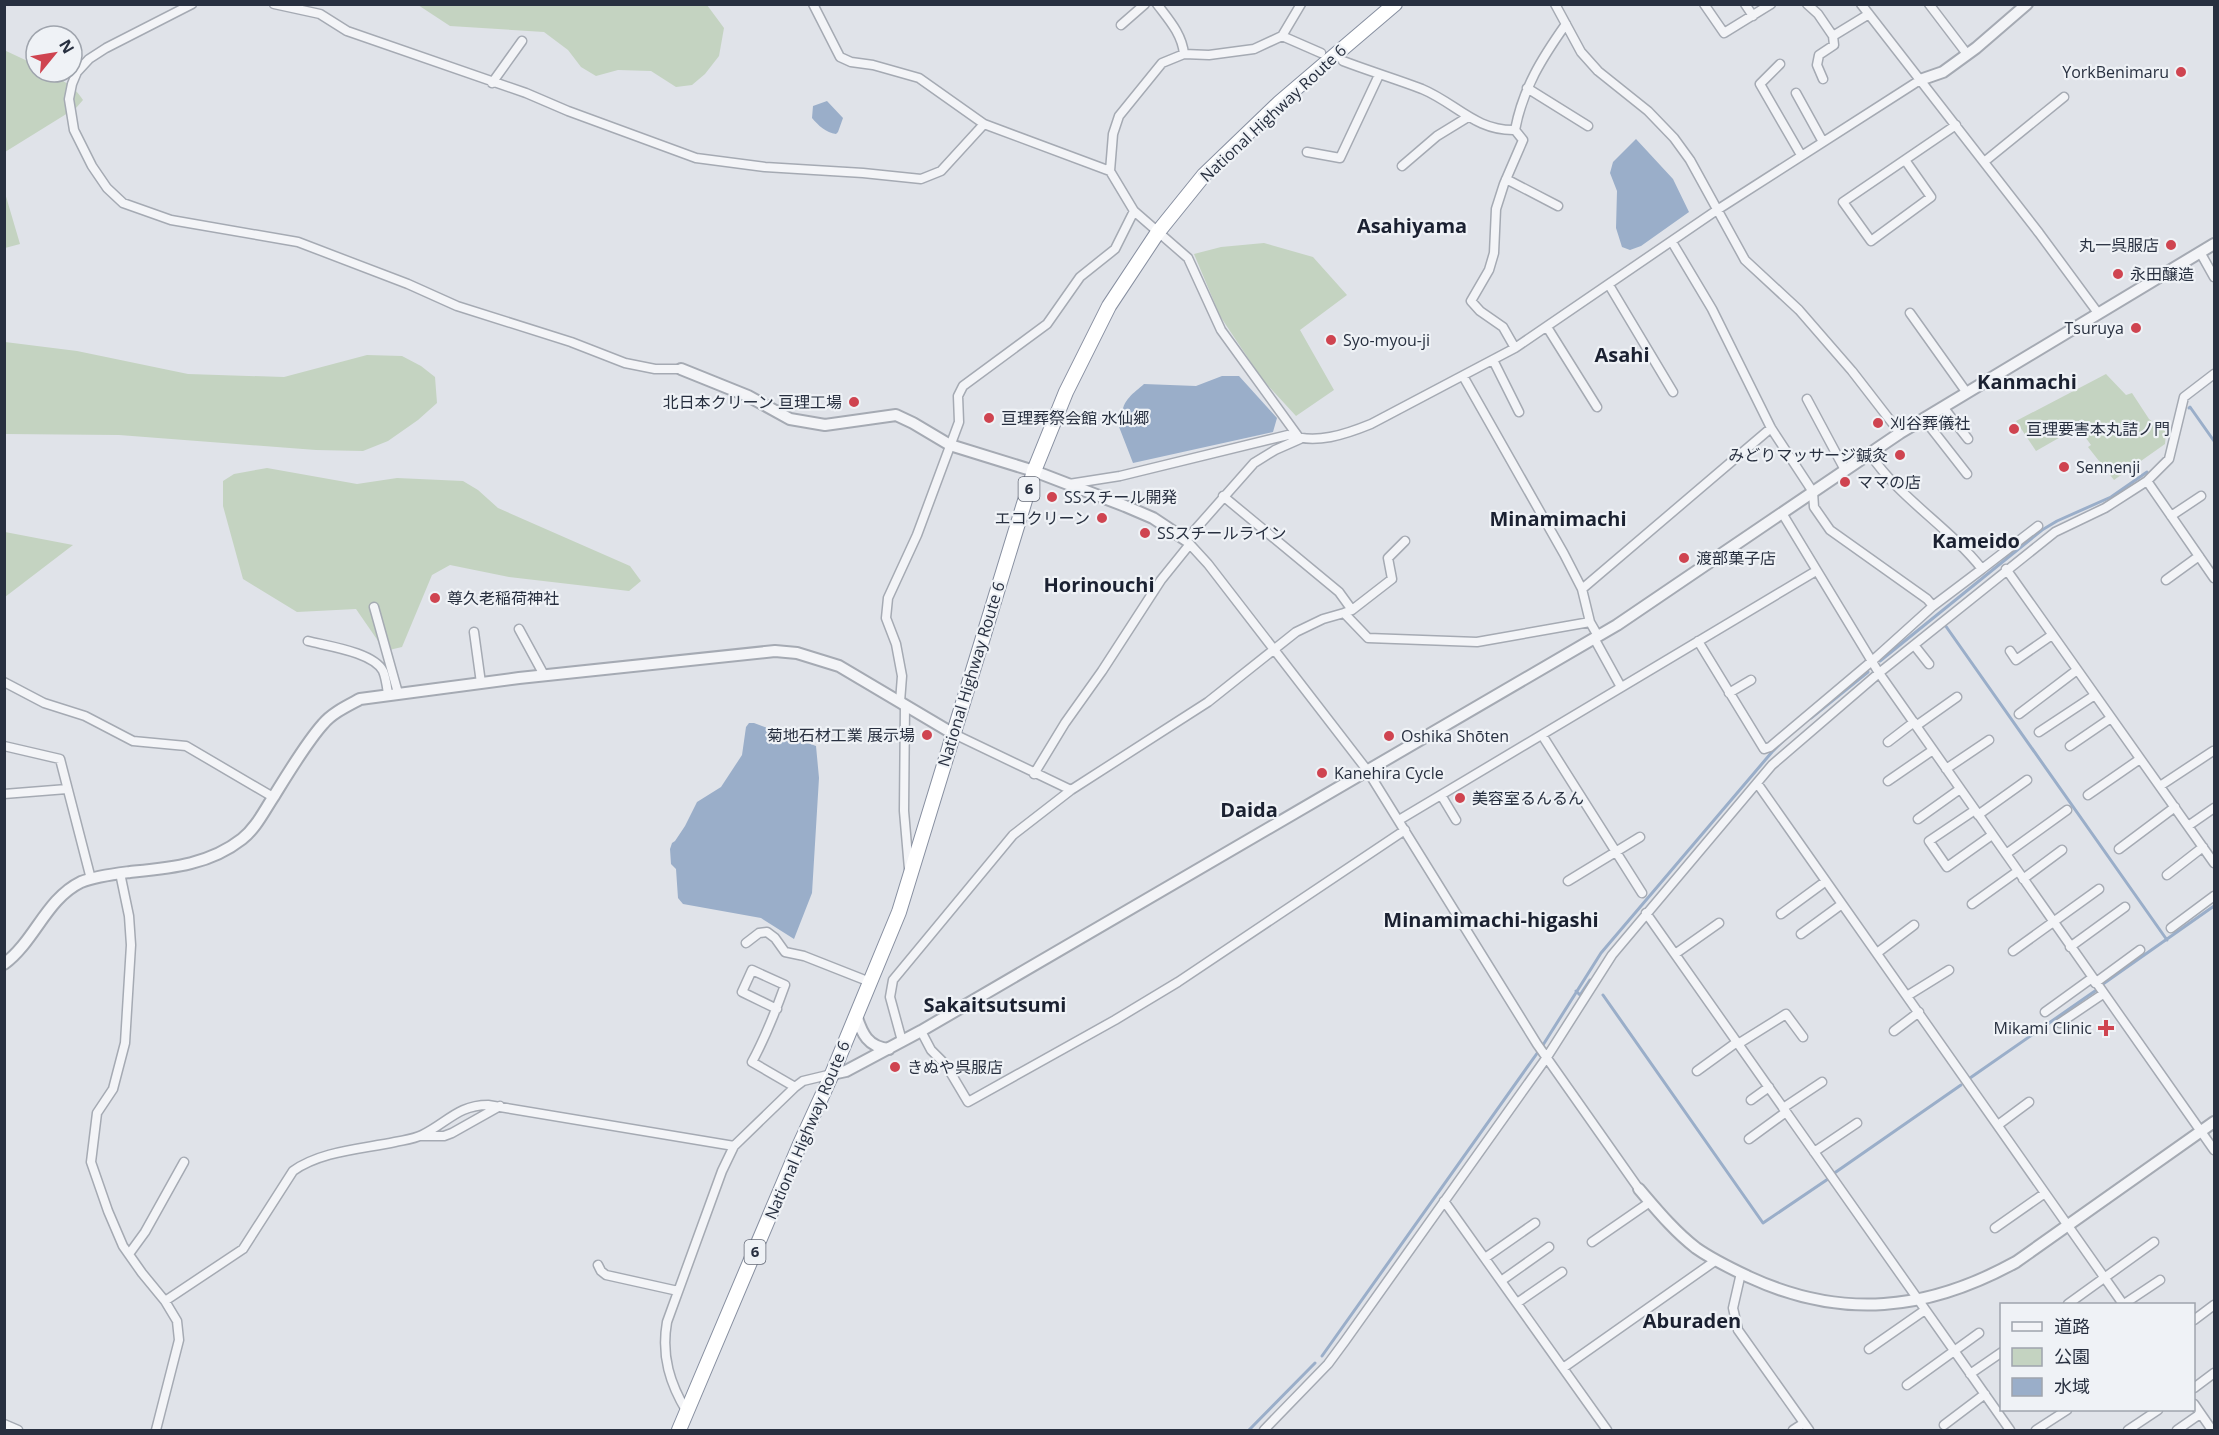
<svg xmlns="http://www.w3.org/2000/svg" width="2219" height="1435" viewBox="0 0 2219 1435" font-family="'Open Sans','Noto Sans JP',sans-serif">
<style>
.green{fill:#c4d3c1}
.water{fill:#9aaec9}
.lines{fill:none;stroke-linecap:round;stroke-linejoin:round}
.stream{stroke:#9aaec9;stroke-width:3}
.minor-casing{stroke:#a5aab3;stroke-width:11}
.tertiary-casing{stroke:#a5aab3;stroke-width:14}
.trunk-casing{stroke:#878fa0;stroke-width:16}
.minor{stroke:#f3f4f7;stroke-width:8}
.tertiary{stroke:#f3f4f7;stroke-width:10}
.trunk{stroke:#fff;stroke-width:14}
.poi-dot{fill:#cf4450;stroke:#eff2f6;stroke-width:2}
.labels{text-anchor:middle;stroke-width:4.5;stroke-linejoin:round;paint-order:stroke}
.shield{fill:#eff2f6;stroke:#646a77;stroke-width:1.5}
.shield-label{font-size:15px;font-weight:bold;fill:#283040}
.poi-label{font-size:16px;fill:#283040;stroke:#eff2f6;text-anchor:start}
.street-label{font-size:16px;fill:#283040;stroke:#eff2f6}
.quarter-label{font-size:20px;font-weight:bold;fill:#1b2131;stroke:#eff2f6}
</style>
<rect width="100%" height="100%" fill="#e0e3e9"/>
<path class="green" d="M418 5H707L724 28 719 56 705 74 692 85 676 87 651 71 618 70 596 76 581 67 568 50 544 32 450 26Z
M4 50 36 65V72C53 72 74 85 83 100L76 108 5 152Z
M5 193 20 244 5 248H4Z
M1264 243 1313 257 1347 295 1300 330 1334 390 1296 416 1262 379 1220 316 1194 254 1221 247Z
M5 342 77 351 188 374 284 377 367 355 402 356 421 366 435 377 437 403 418 420 388 441 363 451 316 450 119 435 5 434Z
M2106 374 2126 395 2132 393 2149 419 2166 432 2165 444 2114 480 2088 447 2091 445 2078 427 2036 451 2016 421Z
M267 468 357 484 397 478 463 481 478 490 498 508 630 566 641 581 629 591 509 577 450 565 432 575 402 647 385 651 356 609 297 612 243 579 223 506V481L234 474Z
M5 532 73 545 5 597Z"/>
<path class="water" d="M827 101 843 118 838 132 836 134C826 133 818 125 812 118L813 106Z
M1636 139 1673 179 1689 212 1641 246 1630 250 1622 247 1616 228 1617 191 1610 173 1613 162Z
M1222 376H1239L1277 418 1273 432 1133 463 1116 419 1122 416C1122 400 1134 393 1144 384L1196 386Z
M749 723H754L816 746 819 778 812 893 794 939 761 918 683 904 678 898 676 869 671 864 670 849 672 843 675 841 685 826 697 802 721 787 742 755 746 727Z"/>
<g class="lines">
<path class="stream" d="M2189 408 2190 407 2214 441
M1945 625 2167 940
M1880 661 2042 530 2057 521 2111 497 2147 472
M1811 718 1868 672
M2103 984 2214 906
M1576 991 1580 995 1590 980
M1603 995 1763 1223 1828 1179
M1543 1045 1601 953 1772 752 1785 739
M1970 1078 2095 991
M1833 1174 1961 1085
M1322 1356 1538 1052
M1249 1430 1315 1363"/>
<defs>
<path id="minor" d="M192 4 106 48 89 59 77 72 72 84 69 99 74 130 92 166 107 188 123 203 171 220 298 242 408 284 457 306 571 342 625 363 655 369H681
M274 4 320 14 347 31 526 93 568 111 696 158 765 167 863 173 921 179 941 171 984 124
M813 4 840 57 851 62 873 65 919 78 984 124 1110 171
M1157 4C1169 20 1182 34 1184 54
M1555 4 1581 52 1598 71 1648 111 1674 138 1690 160 1745 260 1799 310 1852 371 1900 433
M1704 4 1724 33 1771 4
M1745 4 1753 16
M1807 4 1818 14 1833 36 1869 14
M1861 4 2039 233 2098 313
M1929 4 1967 54
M1121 25 1145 4
M1282 36 1321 53
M1343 61C1369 71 1396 79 1422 89 1456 103 1475 131 1515 130
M1780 64 1760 84 1801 155
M1823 79 1817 65 1819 55 1834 45 1833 36
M492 83 522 41
M1527 88 1588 126
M1796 93 1823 142
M1307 152 1340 158 1379 75
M1905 160 1931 197 1871 241 1843 202 1956 125
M1984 162 2064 97
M1402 166 1437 136 1468 117
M1506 179 1558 206
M1672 242 1712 309 1771 428 1813 492 1814 507 1830 530 1927 599 1933 606 1872 661 1770 747 1764 749 1698 641
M2200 252 2214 277
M1609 285 1673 392
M1910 313 1967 393
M1547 327 1597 407
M1515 348 1503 327 1480 311 1471 301 1489 270 1494 253 1496 209 1504 184 1523 140 1515 130C1523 88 1542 58 1566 24
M1493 360 1519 412
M1463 376 1564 554 1582 589 1590 622 1598 636
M1807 399 1845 470
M1943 407 1968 439
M1924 419 1967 474
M1300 439 1275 450 1254 463 1186 540 1208 564 1367 770 1537 1044 1639 1189
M1300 439 1221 330 1188 258 1134 211 1110 171 1113 134 1119 116 1162 63 1184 54 1209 55 1254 49 1282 36 1301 4
M1870 454C1900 499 1948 526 1982 569L1933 606
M2147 481 2214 578
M1069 484 1120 476 1288 435C1317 444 1344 435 1371 424L1515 348 1717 210 1920 80
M1223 496 1339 592 1352 610 1344 613
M1782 513 1879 673 2214 1150
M2171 516 2201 496
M1982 569 2038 526
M2006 569 2214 863
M2166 580 2199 556
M1582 589 1771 428
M374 607 398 693
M1352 610 1392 579 1388 558 1405 541
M519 629 544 675
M474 632 481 683
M1594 638 1621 687
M308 641C327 646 373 652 383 671 386 678 387 687 388 694
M1914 645 1929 664
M2010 651 2016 660 2052 635
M4 682 44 703 85 716 133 741 186 746 273 797
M1729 693 1751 680
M900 702 902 676 896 644 886 618 888 598 917 535 959 422 958 396 963 386 1047 324 1080 277 1115 249 1134 211
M905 705 904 811 909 869
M2019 714 2077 670
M1916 726 1957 697
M2039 732 2095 695
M952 733 1071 790
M1542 735 1642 893
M1888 742 1914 722
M4 746 60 759 91 879
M2070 746 2111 718
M1946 769 1989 740
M1034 774 1065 723 1102 671 1161 580 1190 544
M1888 781 1933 750
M1757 783 2123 1304
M2160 786 2213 751
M4 794 67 789
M1441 795 1456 820
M2088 795 2140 759
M1975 810 1929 841 1947 867 1992 835
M1978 815 2027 780
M1918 819 1960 789
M1399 820 1816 571
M2188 826 2214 808
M2119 849 2175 807
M2006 854 2067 810
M120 873 129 916 131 945 125 1043 113 1089 97 1113 91 1162 108 1211 123 1246 142 1273 165 1301 177 1321 179 1340 156 1430
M2167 875 2203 847
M2023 879 2062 850
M1568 881 1640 837
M1972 904 2018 871
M1646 913 2010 1430
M1781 914 1826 881
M2171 928 2214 896
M1801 934 1842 904
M746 943 759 933 767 932 775 938 785 952 804 956 870 982
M2070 947 2125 907
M2013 951 2099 889
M1877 953 1914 925
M1675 954 1719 923
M2095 983 2140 950
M1907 996 1949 970
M777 1009 742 992 752 970 785 985C775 1013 766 1036 752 1062L795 1087
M2045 1012 2092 978
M2060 1023 2103 994
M921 1031 931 1050 946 1065 968 1102 1115 1020 1178 982 1405 830
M1894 1031 1919 1012
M902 1041 890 997 893 980 1013 835 1071 790 1208 702 1296 632 1323 619 1344 613 1368 638 1477 642 1590 622
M1738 1044 1786 1014 1803 1037
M1697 1071 1737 1042
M1751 1100 1769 1087
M1783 1108 1822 1082
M1998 1125 2029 1102
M422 1136H444L452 1133 500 1106
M1749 1139 1786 1112
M1814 1152 1857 1123
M1444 1201 1607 1430
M1995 1228 2045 1193
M1592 1242 1650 1202
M129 1254 145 1232 184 1162
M1485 1258 1535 1223
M598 1265 601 1271 606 1275 678 1291
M1741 1273 1733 1308 1738 1330 1809 1430
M1501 1281 1549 1247
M165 1301 243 1249 293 1171C321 1151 362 1149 395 1142 404 1140 414 1139 422 1135 447 1123 458 1105 488 1105L734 1146
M1517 1303 1562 1272
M2068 1304 2154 1242
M2124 1304 2160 1280
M2194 1320 2214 1305
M1869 1349 1925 1310
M1563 1368 1715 1261
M1970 1374 2002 1352
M1907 1385 1979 1333
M2194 1388 2214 1373
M2194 1404 2212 1430
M687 1412C670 1384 661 1356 667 1322L722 1171 734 1146 795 1087 803 1081 832 1074
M4 1424 18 1430
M1944 1425 1985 1394
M1264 1430 1328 1364 1345 1341 1547 1057 1612 955 1772 765 1879 673 2055 532 2105 508 2147 481 2169 459 2184 397 2214 374
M1793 1430 1804 1423
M2036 1430 2067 1410
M2128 1430 2158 1410
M2177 1430 2200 1414"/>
<path id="tertiary" d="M1920 80 1943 72 1976 48 2027 4
M681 369 748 396 790 419 825 425 896 415 913 423 950 445 1034 471 1125 506 1153 518 1186 540
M4 964C35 941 46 899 81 882 96 876 114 874 130 872 170 868 209 865 242 839 256 828 264 811 274 796 287 775 306 743 323 724 332 713 347 706 360 699L519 678 775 651 797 653 839 666 952 733
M856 1015C862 1034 868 1047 889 1049
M832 1074 846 1071 921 1031 1617 625 1900 433 2214 244
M1639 1189C1657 1210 1674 1231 1696 1248 1713 1260 1730 1268 1749 1277 1842 1320 1927 1311 2016 1262L2214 1122"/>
<path id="trunk" d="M679 1430 800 1144 832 1074 899 912 1034 471 1066 392 1109 306 1158 232 1204 175 1280 102 1395 4"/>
</defs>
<use href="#minor" class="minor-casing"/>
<use href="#tertiary" class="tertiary-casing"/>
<use href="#trunk" class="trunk-casing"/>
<use href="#minor" class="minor"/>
<use href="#tertiary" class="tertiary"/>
<use href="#trunk" class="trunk"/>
</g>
<g class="poi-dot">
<circle cx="2181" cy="72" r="6"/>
<circle cx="2171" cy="245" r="6"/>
<circle cx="2118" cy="274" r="6"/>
<circle cx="2136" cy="328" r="6"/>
<circle cx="1331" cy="340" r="6"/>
<circle cx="854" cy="402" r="6"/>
<circle cx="989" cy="418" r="6"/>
<circle cx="1878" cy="423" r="6"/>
<circle cx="2014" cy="429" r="6"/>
<circle cx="1900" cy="455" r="6"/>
<circle cx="2064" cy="467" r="6"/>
<circle cx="1845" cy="482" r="6"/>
<circle cx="1052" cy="497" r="6"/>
<circle cx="1102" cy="518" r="6"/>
<circle cx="1145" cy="533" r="6"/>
<circle cx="1684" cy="558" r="6"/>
<circle cx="435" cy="598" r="6"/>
<circle cx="927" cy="735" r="6"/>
<circle cx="1389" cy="736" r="6"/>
<circle cx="1322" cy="773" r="6"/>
<circle cx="1460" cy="798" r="6"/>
<path d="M2103 1019h6v6h6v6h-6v6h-6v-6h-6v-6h6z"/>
<circle cx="895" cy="1067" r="6"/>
</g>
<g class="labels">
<g class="shield">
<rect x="1018.5" y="477" width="21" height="24" rx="4.5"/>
<rect x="744.5" y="1240" width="21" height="24" rx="4.5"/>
</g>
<g class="shield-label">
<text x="1029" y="494">6</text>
<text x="755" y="1257">6</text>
</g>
<g class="poi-label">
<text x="2169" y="78" text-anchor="end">YorkBenimaru</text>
<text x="2159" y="251" text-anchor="end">丸一呉服店</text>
<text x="2130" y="280">永田醸造</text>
<text x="2124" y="334" text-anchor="end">Tsuruya</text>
<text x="1343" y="346">Syo-myou-ji</text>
<text x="842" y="408" text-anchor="end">北日本クリーン 亘理工場</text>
<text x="1001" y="424">亘理葬祭会館 水仙郷</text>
<text x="1890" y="429">刈谷葬儀社</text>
<text x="2026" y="435">亘理要害本丸詰ノ門</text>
<text x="1888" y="461" text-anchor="end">みどりマッサージ鍼灸</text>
<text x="2076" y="473">Sennenji</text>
<text x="1857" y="488">ママの店</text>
<text x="1064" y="503">SSスチール開発</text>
<text x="1090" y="524" text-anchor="end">エコクリーン</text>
<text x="1157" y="539">SSスチールライン</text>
<text x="1696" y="564">渡部菓子店</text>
<text x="447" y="604">尊久老稲荷神社</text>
<text x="915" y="741" text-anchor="end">菊地石材工業 展示場</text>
<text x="1401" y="742">Oshika Shōten</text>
<text x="1334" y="779">Kanehira Cycle</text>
<text x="1472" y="804">美容室るんるん</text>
<text x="2092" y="1034" text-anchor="end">Mikami Clinic</text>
<text x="907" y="1073">きぬや呉服店</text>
</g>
<g class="street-label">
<text transform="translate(1273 113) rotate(-43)" y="6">National Highway Route 6</text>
<text transform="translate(971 674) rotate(-73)" y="6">National Highway Route 6</text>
<text transform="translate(807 1130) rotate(-67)" y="6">National Highway Route 6</text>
</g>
<g class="quarter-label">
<text x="1412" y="233">Asahiyama</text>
<text x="1622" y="362">Asahi</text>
<text x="2027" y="389">Kanmachi</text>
<text x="1558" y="526">Minamimachi</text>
<text x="1976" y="548">Kameido</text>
<text x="1099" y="592">Horinouchi</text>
<text x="1249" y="817">Daida</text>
<text x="1491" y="927">Minamimachi-higashi</text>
<text x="995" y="1012">Sakaitsutsumi</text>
<text x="1692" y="1328">Aburaden</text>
</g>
</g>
<rect width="2219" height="1435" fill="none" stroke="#283040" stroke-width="12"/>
<rect x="2000" y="1303" width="195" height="108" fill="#eff2f6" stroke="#9fa4ad" stroke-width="1.5"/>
<rect x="2012" y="1322" width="30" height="9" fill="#f3f4f7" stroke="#9fa4ad" stroke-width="1.5"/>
<text x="2054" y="1333" font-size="18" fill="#283040">道路</text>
<rect x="2012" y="1348" width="30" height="18" fill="#c4d3c1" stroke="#9fa4ad" stroke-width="1.5"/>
<text x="2054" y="1363" font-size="18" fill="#283040">公園</text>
<rect x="2012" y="1378" width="30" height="18" fill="#9aaec9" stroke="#9fa4ad" stroke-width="1.5"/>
<text x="2054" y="1393" font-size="18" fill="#283040">水域</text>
<g transform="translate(54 54) rotate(60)"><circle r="28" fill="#eff2f6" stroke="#9fa4ad" stroke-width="1.5"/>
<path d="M0-4.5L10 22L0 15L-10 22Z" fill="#cf4450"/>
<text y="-9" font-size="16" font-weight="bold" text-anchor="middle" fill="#283040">N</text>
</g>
</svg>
